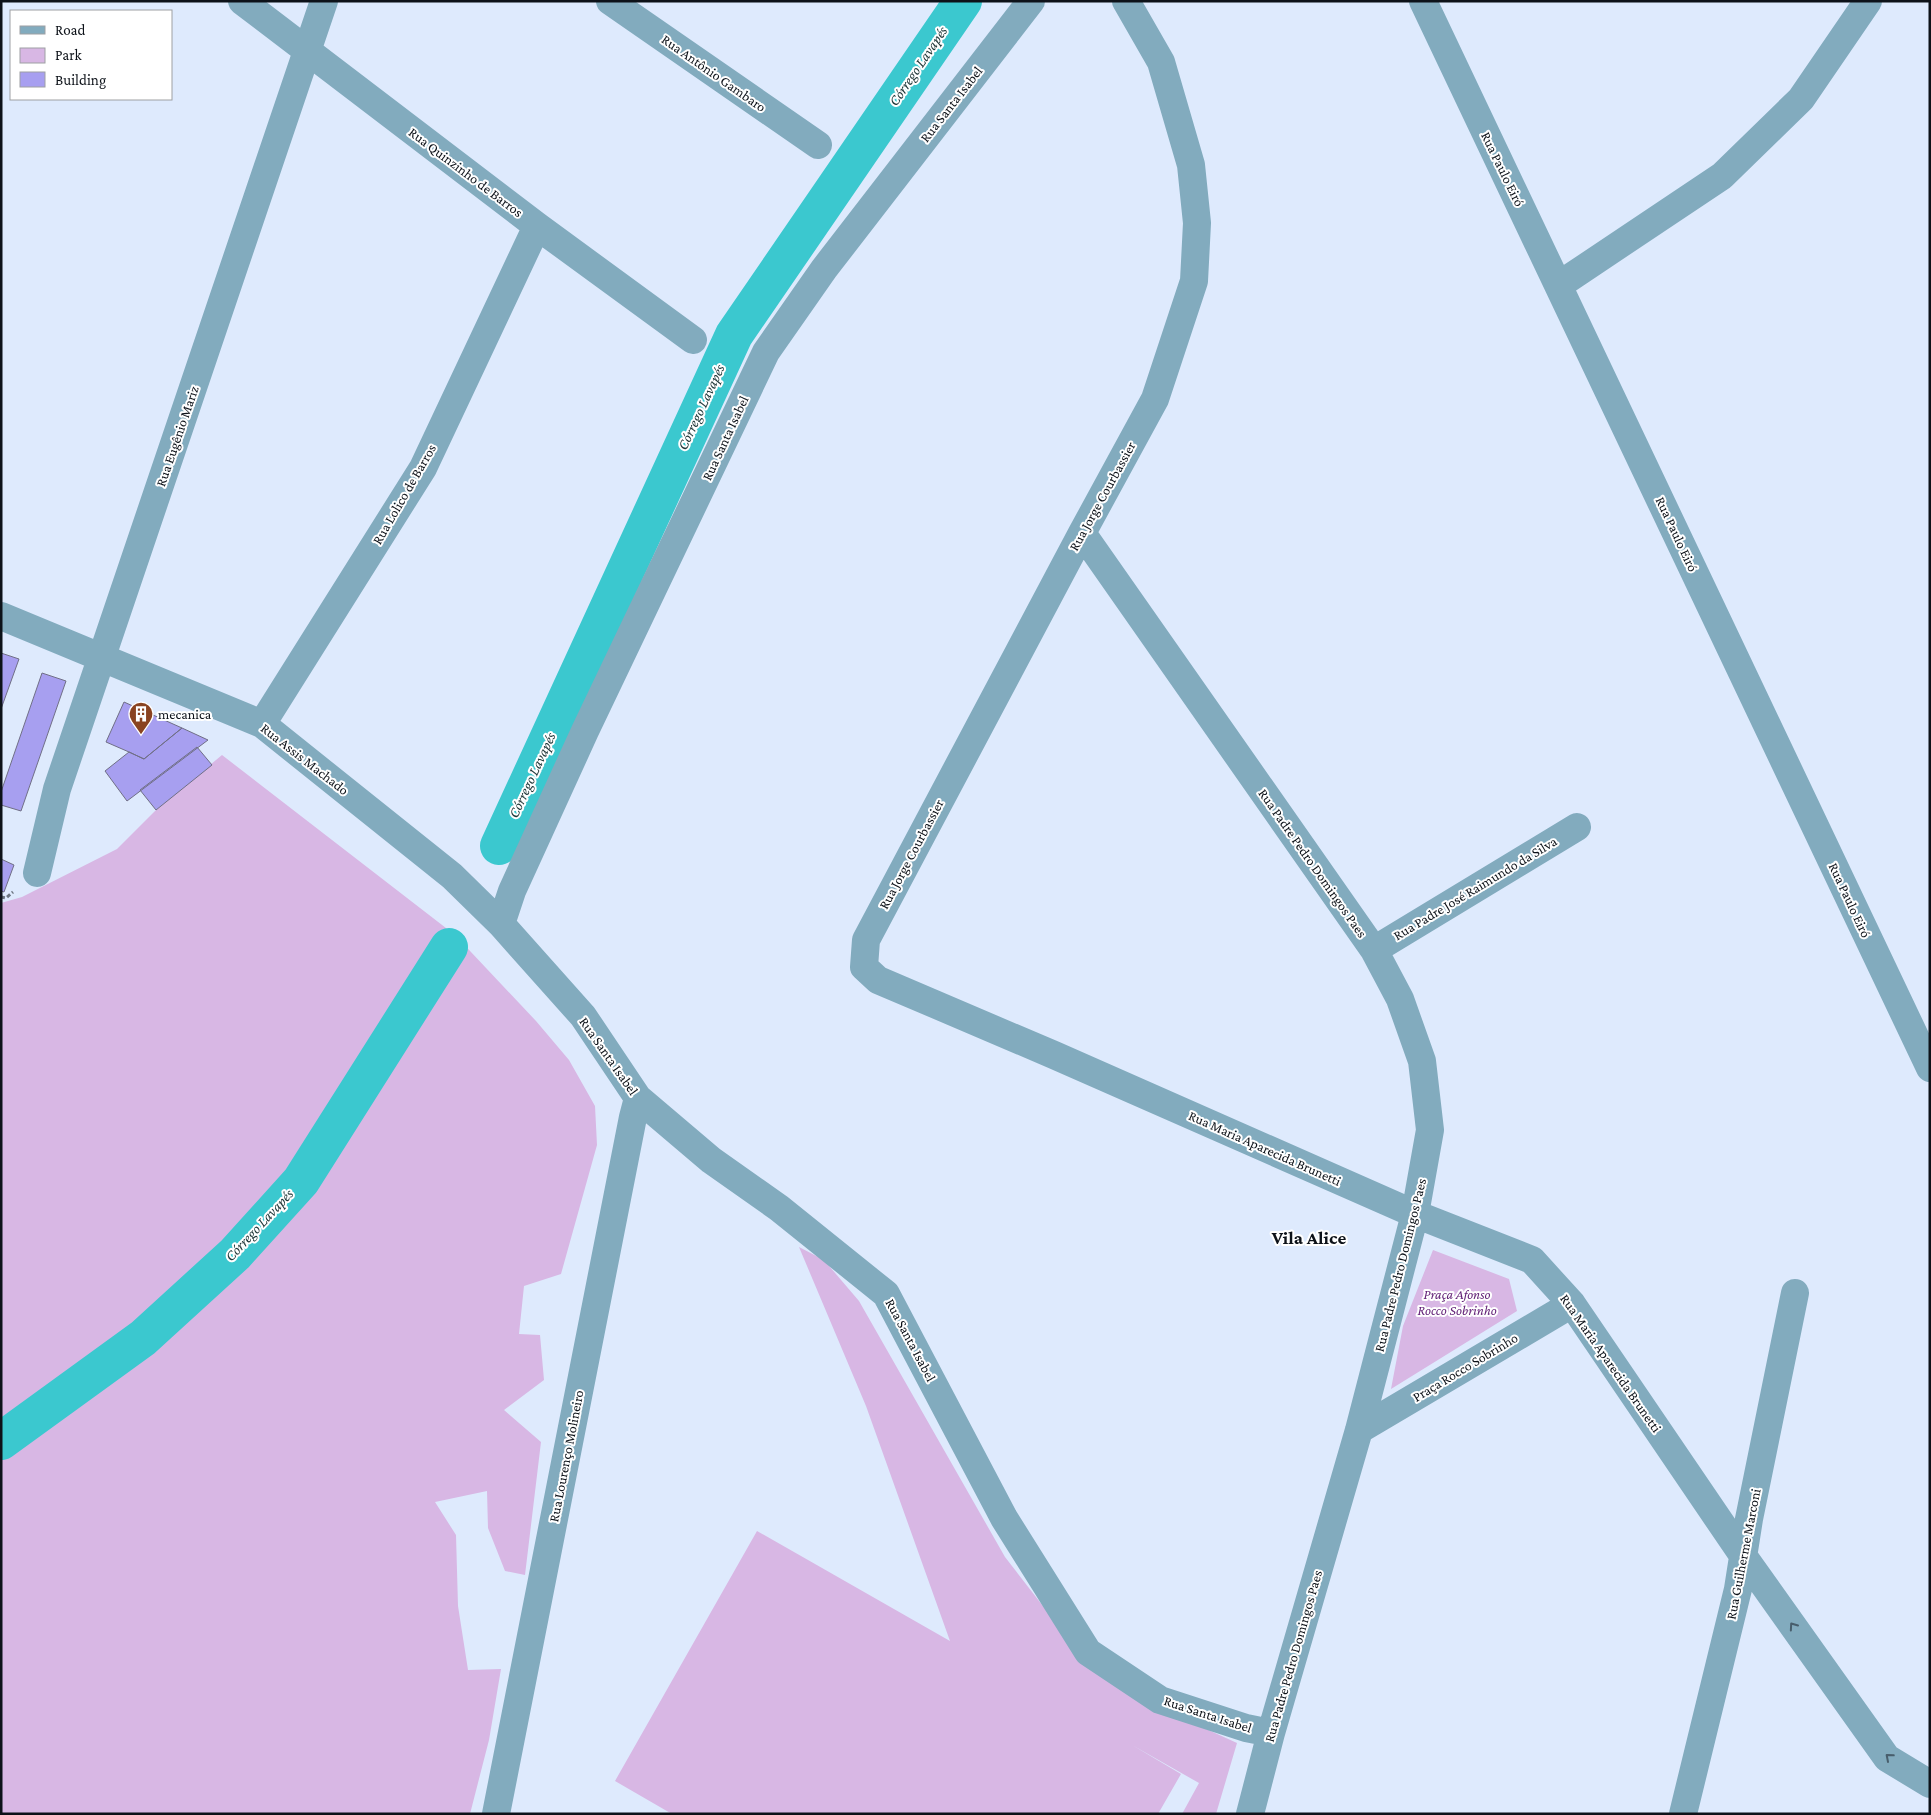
<svg xmlns="http://www.w3.org/2000/svg" width="1931" height="1815" viewBox="0 0 1931 1815" font-family="'Crimson Pro',serif">
<style>
.green{fill:#d8b7e4}
.lines{fill:none;stroke-linecap:round;stroke-linejoin:round}
.canal{stroke:#3bc8cf;stroke-width:38}
.building{fill:#a79ff0;stroke:#706f86}
.path{stroke:#6d7682;stroke-width:3;stroke-dasharray:4 2.5;stroke-linecap:butt}
.street{stroke:#82abbe;stroke-width:28}
.oneway{stroke:#485e6c}
.labels{text-anchor:middle;stroke-width:4;stroke-linejoin:round;paint-order:stroke}
.street-label{font-size:14px;fill:#0d1219;stroke:#fff}
.poi-label{font-size:14px;fill:#0d1219;stroke:#fff;text-anchor:start}
.park-label{font-size:14px;font-style:italic;fill:#632277;stroke:#fff}
.water-label{font-size:15px;font-style:italic;fill:#213839;stroke:#fff}
.district-label{font-size:19px;font-weight:bold;fill:#0d1219;stroke:#fff}
</style>
<rect width="100%" height="100%" fill="#deeafd"/>
<path class="green" d="M222 755 455 935 536 1021 569 1060 595 1106 597 1145 561 1274 524 1286 519 1334 540 1335 544 1380 504 1410 541 1442 525 1575 505 1571 488 1528 487 1491 435 1502 456 1535 458 1606 468 1670 501 1669 489 1740 470 1814H1V903L22 897 117 849 156 810Z
M799 1247 824 1260 859 1301 1005 1557 1087 1663 1160 1708 1237 1743 1216 1814H1182L1199 1783 1132 1745 1181 1774 1158 1814H672L615 1781 757 1531 950 1641 866 1406Z
M1433 1250 1509 1279 1517 1311 1391 1389 1403 1326Z"/>
<g class="lines">
<path class="canal" d="M499 846 734 335 963 1
M1 1441 143 1338 235 1254 301 1181 449 947"/>
</g>
<path class="building" d="M1 653 19 659 1 709Z
M42 673 66 681 21 811 1 805V792Z
M124 702 182 728 144 759 129 752 106 742Z
M182 728 208 740 127 801 105 771 129 752 144 759Z
M197 747 212 765 156 810 140 790Z
M1 859 14 865 4 892 1 891Z"/>
<g class="lines">
<path class="path" d="M1 897 6 898 13 892"/>
<path class="street" d="M242 1 537 226 693 340
M610 1 818 145
M1126 1 1161 62 1191 165 1197 223 1194 281 1155 399 1082 533 866 940 864 967 878 980 1054 1055 1415 1214 1532 1260 1572 1304 1744 1557 1887 1758 1930 1784
M1423 1 1930 1068
M1559 285 1722 176 1801 99 1868 1
M1082 533 1374 950 1400 999 1422 1061 1430 1130 1415 1214 1359 1430 1271 1733 1250 1814
M1 616 262 724 452 876 501 924 583 1016 638 1098 711 1160 779 1208 886 1294 1004 1518 1088 1652 1160 1700 1246 1728 1271 1733
M262 724 423 468 537 226
M37 873 57 789 324 1
M501 924 512 891 585 731 766 352 824 269 1031 1
M1374 950 1577 827
M1359 1430 1572 1304
M496 1814 633 1117 638 1098
M1683 1814 1738 1589 1749 1519 1795 1293"/>
</g>
<defs><path id="oneway-chevron" d="M-2-3.5L2.5 0L-2 3.5" fill="none" stroke-width="1.6" stroke-linecap="round" stroke-linejoin="round" transform="scale(1.25)"/></defs>
<g class="oneway">
<use href="#oneway-chevron" transform="translate(1793 1626) rotate(-125)"/>
<use href="#oneway-chevron" transform="translate(1889 1757) rotate(-139)"/>
</g>
<defs>
<symbol id="building-pin" viewBox="-11 -11 22 30"><path d="M0 17L-7.5 6A9.5 9.5 0 1 1 7.5 6Z" fill="#8a4320" stroke="#fff"/><path d="M-4-6H4V6H1V3H-1V6H-4ZM-2.5-4.3h1.7v1.8h-1.7ZM.8-4.3h1.7v1.8H.8ZM-2.5-1h1.7V.8h-1.7ZM.8-1h1.7V.8H.8Z" fill="#fff"/></symbol>
</defs>
<g fill-rule="evenodd">
<use href="#building-pin" x="127" y="700" width="28" height="38"/>
</g>
<g class="labels">
<g class="street-label">
<text transform="translate(714 73) rotate(35)" y="5">Rua Antônio Gambaro</text>
<text transform="translate(951 104) rotate(-52)" y="5">Rua Santa Isabel</text>
<text transform="translate(1503 169) rotate(64)" y="5">Rua Paulo Eiró</text>
<text transform="translate(466 172) rotate(37)" y="5">Rua Quinzinho de Barros</text>
<text transform="translate(177 436) rotate(-71)" y="5">Rua Eugênio Mariz</text>
<text transform="translate(725 438) rotate(-65)" y="5">Rua Santa Isabel</text>
<text transform="translate(404 494) rotate(-60)" y="5">Rua Lolico de Barros</text>
<text transform="translate(1102 496) rotate(-61)" y="5">Rua Jorge Courbassier</text>
<text transform="translate(1677 534) rotate(65)" y="5">Rua Paulo Eiró</text>
<text transform="translate(305 759) rotate(38)" y="5">Rua Assis Machado</text>
<text transform="translate(911 854) rotate(-62)" y="5">Rua Jorge Courbassier</text>
<text transform="translate(1313 863) rotate(55)" y="5">Rua Padre Pedro Domingos Paes</text>
<text transform="translate(1475 888) rotate(-31)" y="5">Rua Padre José Raimundo da Silva</text>
<text transform="translate(1850 900) rotate(65)" y="5">Rua Paulo Eiró</text>
<text transform="translate(609 1056) rotate(55)" y="5">Rua Santa Isabel</text>
<text transform="translate(1265 1148) rotate(24)" y="5">Rua Maria Aparecida Brunetti</text>
<text transform="translate(1400 1265) rotate(-76)" y="5">Rua Padre Pedro Domingos Paes</text>
<text transform="translate(911 1340) rotate(62)" y="5">Rua Santa Isabel</text>
<text transform="translate(1611 1363) rotate(55)" y="5">Rua Maria Aparecida Brunetti</text>
<text transform="translate(1465 1367) rotate(-31)" y="5">Praça Rocco Sobrinho</text>
<text transform="translate(566 1456) rotate(-79)" y="5">Rua Lourenço Molineiro</text>
<text transform="translate(1743 1554) rotate(-79)" y="5">Rua Guilherme Marconi</text>
<text transform="translate(1293 1656) rotate(-74)" y="5">Rua Padre Pedro Domingos Paes</text>
<text transform="translate(1208 1714) rotate(18)" y="5">Rua Santa Isabel</text>
</g>
<g class="poi-label">
<text x="158" y="719">mecanica</text>
</g>
<g class="park-label">
<text x="1457" y="1299">Praça Afonso<tspan x="1457" dy="16">Rocco Sobrinho</tspan></text>
</g>
<g class="water-label">
<text transform="translate(918 66) rotate(-56)" y="5">Córrego Lavapés</text>
<text transform="translate(701 407) rotate(-65)" y="5">Córrego Lavapés</text>
<text transform="translate(532 775) rotate(-65)" y="5">Córrego Lavapés</text>
<text transform="translate(259 1225) rotate(-47)" y="5">Córrego Lavapés</text>
</g>
<g class="district-label">
<text x="1309" y="1244">Vila Alice</text>
</g>
</g>
<rect width="1931" height="1815" fill="none" stroke="#0d1219" stroke-width="5"/>
<rect x="10" y="10" width="162" height="90" fill="#ffffff" stroke="#9ea0a3"/>
<rect x="20" y="26" width="25" height="8" fill="#82abbe" stroke="#9ea0a3"/>
<text x="55" y="35" font-size="15" fill="#0d1219">Road</text>
<rect x="20" y="48" width="25" height="15" fill="#d8b7e4" stroke="#9ea0a3"/>
<text x="55" y="60" font-size="15" fill="#0d1219">Park</text>
<rect x="20" y="72" width="25" height="15" fill="#a79ff0" stroke="#9ea0a3"/>
<text x="55" y="85" font-size="15" fill="#0d1219">Building</text>
</svg>
